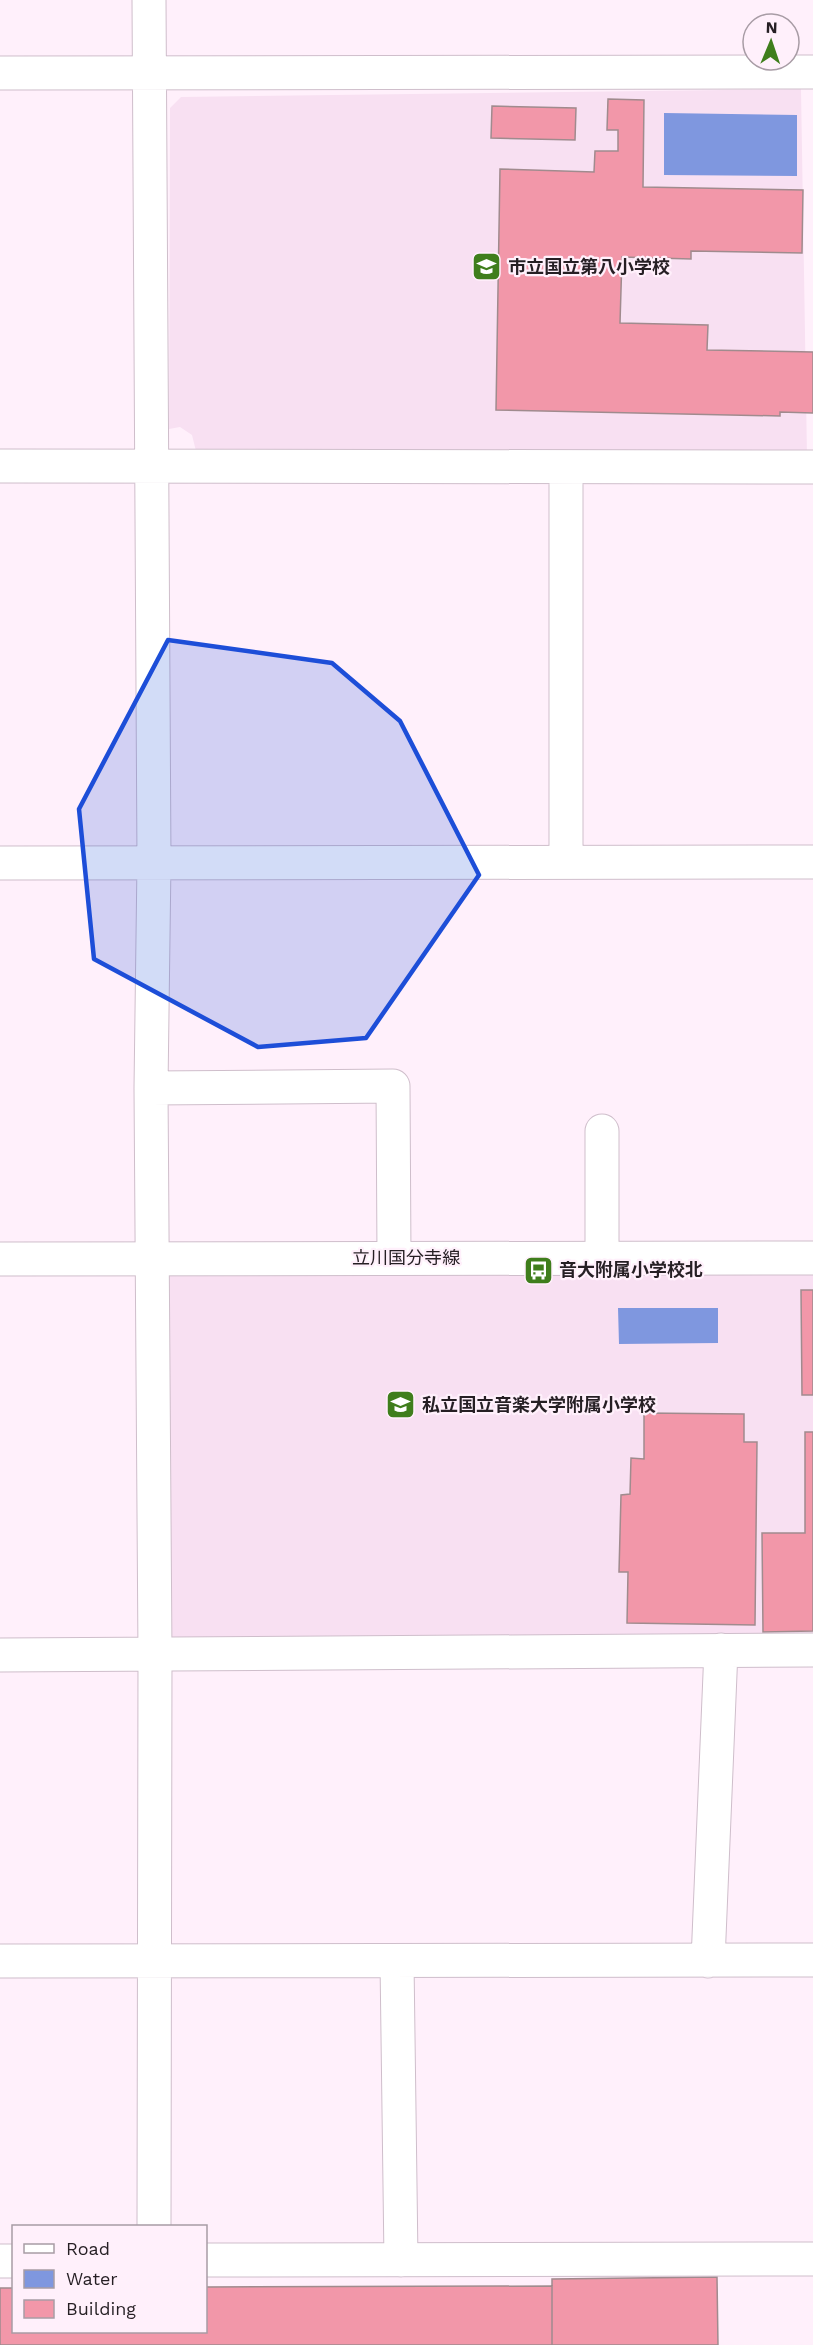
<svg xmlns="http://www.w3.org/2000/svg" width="813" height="2345" viewBox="0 0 813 2345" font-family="'Work Sans','Noto Sans JP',sans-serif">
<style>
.built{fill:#f8e0f2}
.water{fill:#7f97df}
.building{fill:#f297a9;stroke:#a08b8e;stroke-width:1.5}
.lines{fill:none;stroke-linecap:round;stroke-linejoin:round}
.minor-casing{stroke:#cfbecb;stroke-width:35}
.major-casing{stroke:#cfbecb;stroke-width:35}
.minor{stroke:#fff;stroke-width:33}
.major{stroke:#fff;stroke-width:33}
.marked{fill:#1d4ed8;fill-opacity:0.2;stroke:#1d4ed8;stroke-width:4.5;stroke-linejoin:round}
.labels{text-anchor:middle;stroke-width:4.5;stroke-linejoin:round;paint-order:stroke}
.poi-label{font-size:18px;font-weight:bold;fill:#261f24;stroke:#fff0fb;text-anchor:start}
.street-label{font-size:18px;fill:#261f24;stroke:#fff0fb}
</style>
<rect width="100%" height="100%" fill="#fff0fb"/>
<path class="built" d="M801 89 807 456 196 451 192 435 180 427 169 429 170 108 181 97Z
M813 1273V1639L171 1641 169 1274Z"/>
<path class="water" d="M664 113 797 115V176L664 175Z
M618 1308H718V1343L619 1344Z"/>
<path class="building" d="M608 99 644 100 643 187 803 190 802 253 691 251V259L622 257 620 323 708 325 707 350 813 352V413L780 412V416L496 410 500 169 594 172 595 151H618V130H607Z
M492 106 576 108 575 140 491 138Z
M801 1290H813V1395H802Z
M644 1413 744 1414V1442H757L755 1625 627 1623 628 1572H619L621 1495 630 1494 631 1458 644 1459Z
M805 1432H813V1631L763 1632 762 1533H805Z
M717 2277 718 2345H552V2279Z
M552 2286V2345H0V2288H14V2332H206V2287Z"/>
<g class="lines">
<defs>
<path id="minor" d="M149 0 154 862 151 1088 155 1655 154 2226
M0 73 813 72
M0 466 813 467
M566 467V862
M0 863 813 862
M151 1088 393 1086 394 1258
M602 1131V1258
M0 1655 813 1650
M0 1961 813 1960
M397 1961 401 2260
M708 1961 721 1650
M206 2260 813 2259
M0 2261H14"/>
<path id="major" d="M0 1259 813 1258"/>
</defs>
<use href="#minor" class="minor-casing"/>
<use href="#major" class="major-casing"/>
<use href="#minor" class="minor"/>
<use href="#major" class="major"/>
</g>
<path class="marked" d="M168 640 332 663 400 721 479 875 366 1038 258 1047 94 959 79 809Z"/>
<defs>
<symbol id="school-square" viewBox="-11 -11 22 22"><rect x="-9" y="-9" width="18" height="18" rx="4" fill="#3f7e1c" stroke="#fff0fb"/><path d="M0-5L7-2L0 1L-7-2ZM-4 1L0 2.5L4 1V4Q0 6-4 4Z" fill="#fff"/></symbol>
<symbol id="bus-square" viewBox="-11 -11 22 22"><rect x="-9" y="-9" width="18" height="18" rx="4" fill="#3f7e1c" stroke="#fff0fb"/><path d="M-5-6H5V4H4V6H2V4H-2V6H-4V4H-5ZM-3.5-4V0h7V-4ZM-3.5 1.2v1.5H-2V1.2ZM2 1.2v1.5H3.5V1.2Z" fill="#fff"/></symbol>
</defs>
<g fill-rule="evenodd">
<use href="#school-square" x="470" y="250" width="33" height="33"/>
<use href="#bus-square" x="522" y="1254" width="33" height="33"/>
<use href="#school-square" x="384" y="1388" width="33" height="33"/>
</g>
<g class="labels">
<g class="poi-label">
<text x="508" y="273">市立国立第八小学校</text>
<text x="559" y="1276">音大附属小学校北</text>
<text x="422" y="1411">私立国立音楽大学附属小学校</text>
</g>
<g class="street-label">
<text x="406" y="1264">立川国分寺線</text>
</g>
</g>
<rect x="12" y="2225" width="195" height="108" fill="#fff0fb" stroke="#a89ca5" stroke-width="1.5"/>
<rect x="24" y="2244" width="30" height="9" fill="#ffffff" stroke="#a89ca5" stroke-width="1.5"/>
<text x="66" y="2255" font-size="18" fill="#261f24">Road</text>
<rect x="24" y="2270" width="30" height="18" fill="#7f97df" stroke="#a89ca5" stroke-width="1.5"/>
<text x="66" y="2285" font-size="18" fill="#261f24">Water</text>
<rect x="24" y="2300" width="30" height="18" fill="#f297a9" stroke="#a89ca5" stroke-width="1.5"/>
<text x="66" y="2315" font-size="18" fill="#261f24">Building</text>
<g transform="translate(771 42) rotate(2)"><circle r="28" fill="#fff0fb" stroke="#a89ca5" stroke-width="1.5"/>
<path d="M0-4.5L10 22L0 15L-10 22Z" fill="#3f7e1c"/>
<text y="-9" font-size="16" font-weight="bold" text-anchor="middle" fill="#261f24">N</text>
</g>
</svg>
